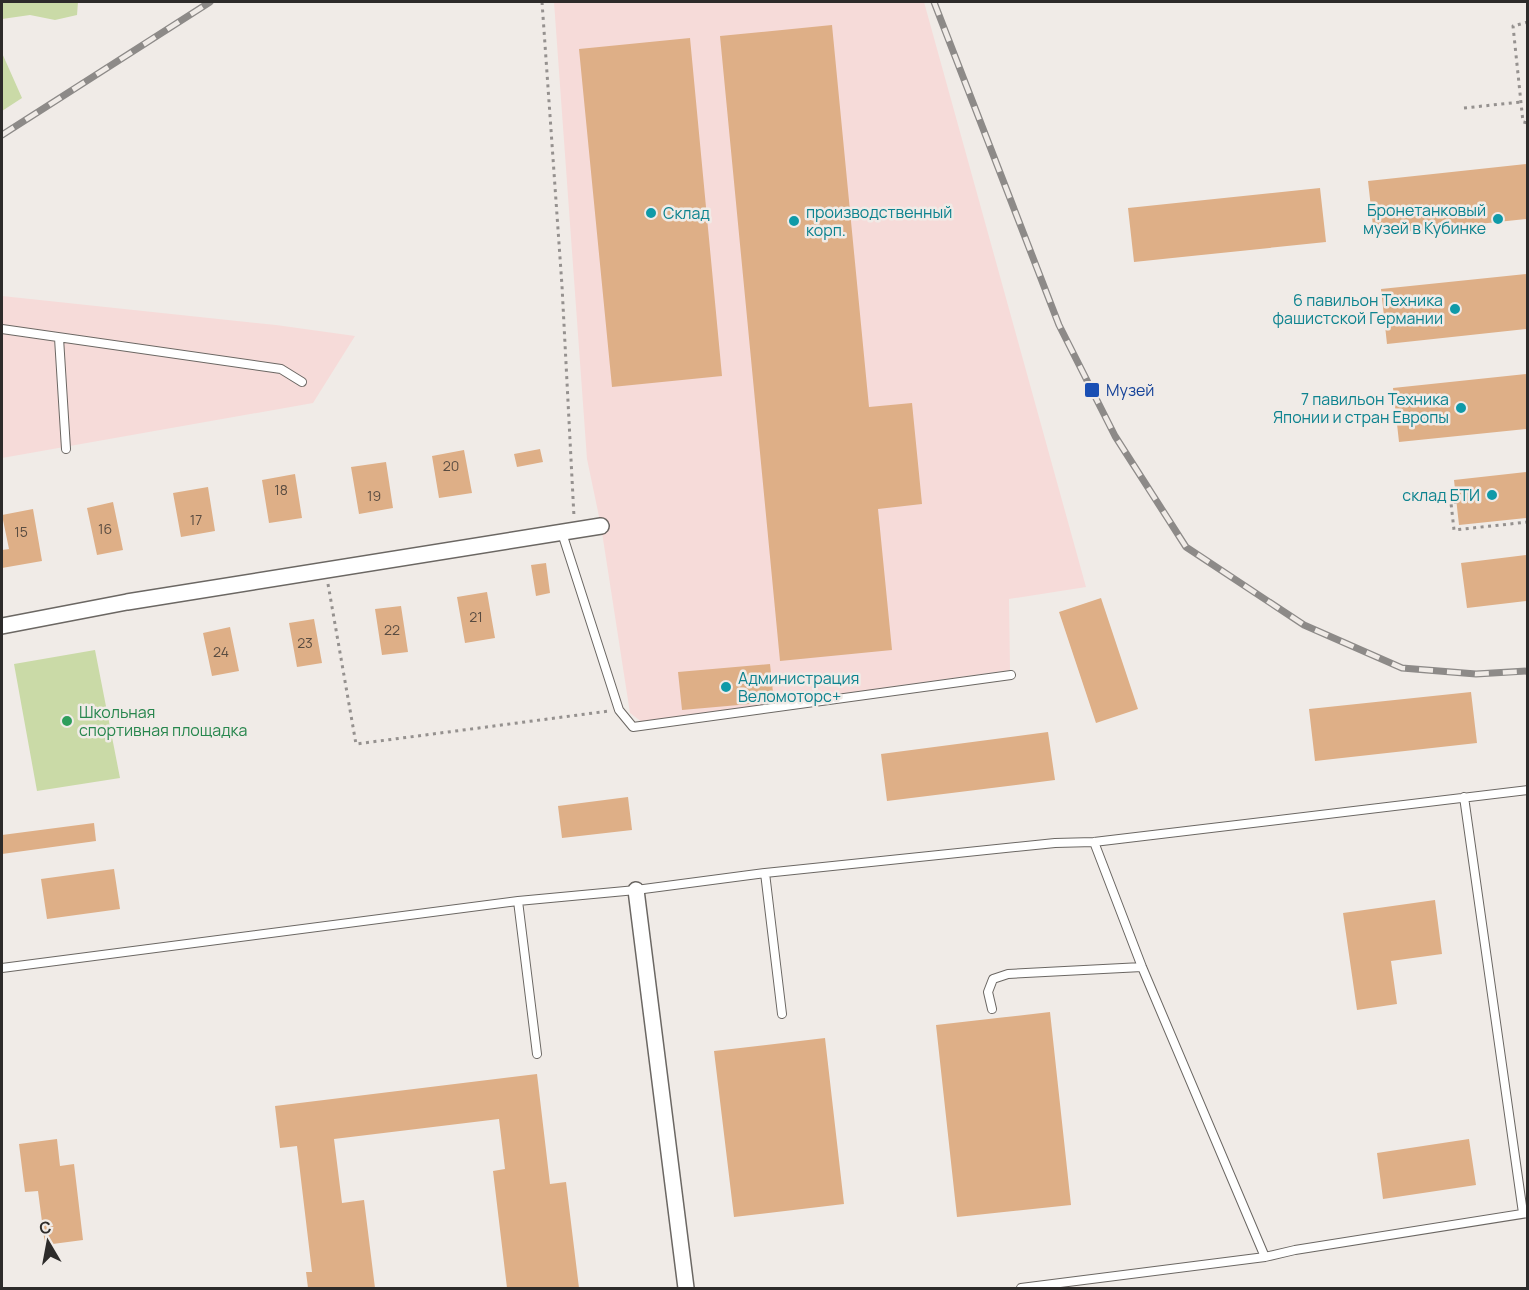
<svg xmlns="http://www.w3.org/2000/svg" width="1529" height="1290" viewBox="0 0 1529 1290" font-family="Manrope,sans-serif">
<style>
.industrial{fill:#f6dbd9}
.green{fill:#cadaa7}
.building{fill:#deaf87}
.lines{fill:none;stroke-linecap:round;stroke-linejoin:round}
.lane-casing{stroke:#6b6763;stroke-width:10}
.street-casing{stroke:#6b6763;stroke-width:18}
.path{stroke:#95918f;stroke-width:3;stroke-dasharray:3 4.5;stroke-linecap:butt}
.lane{stroke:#fff;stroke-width:8}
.street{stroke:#fff;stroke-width:15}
.rail-casing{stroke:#8d8a88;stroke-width:7}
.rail{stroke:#f0ebe7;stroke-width:4.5;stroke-dasharray:14;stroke-linecap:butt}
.culture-dot{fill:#0f9aa8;stroke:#f0ebe7;stroke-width:2}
.transit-dot{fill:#1a4fb4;stroke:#f0ebe7;stroke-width:2}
.leisure-dot{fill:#2e9e5b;stroke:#f0ebe7;stroke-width:2}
.labels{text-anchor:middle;stroke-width:5;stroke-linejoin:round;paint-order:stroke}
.number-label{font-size:14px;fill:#594c41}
.culture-label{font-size:16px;fill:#0d838f;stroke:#f0ebe7;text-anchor:end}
.transit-label{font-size:16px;fill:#164399;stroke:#f0ebe7;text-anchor:start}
.leisure-label{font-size:16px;fill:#27864d;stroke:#f0ebe7;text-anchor:start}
</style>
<rect width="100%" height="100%" fill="#f0ebe7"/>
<path class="industrial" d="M554 2H924L1086 587 1009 599 1010 670 642 722 630 713 601 526 587 459Z
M2 296 276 325 355 336 313 403 2 458Z"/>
<path class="green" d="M2 2H78L77 15 55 20 30 15 2 19Z
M2 53 22 98 2 111Z
M95 650 120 778 37 791 14 664Z"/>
<path class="building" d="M832 25 869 407 912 403 922 504 878 509 892 650 780 661 720 36Z
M690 38 722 376 612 387 579 49Z
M1527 164V219L1374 235 1368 181Z
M1320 188 1326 242 1134 262 1128 208Z
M1527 274V329L1387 344 1381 289Z
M1527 374V429L1399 442 1393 388Z
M540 449 543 462 517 467 514 454Z
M464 450 472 493 439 498 432 456Z
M386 462 393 508 359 514 351 467Z
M1527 472V518L1459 525 1454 480Z
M295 474 302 518 269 523 262 480Z
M208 487 215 531 181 537 173 493Z
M113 502 123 550 97 555 87 508Z
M33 509 42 561 2 568V550L9 549 2 515Z
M1527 555V601L1467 608 1461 563Z
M546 563 550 593 536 596 531 565Z
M487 592 495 638 465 643 457 597Z
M1101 598 1138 709 1096 723 1059 612Z
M401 606 408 652 382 655 375 609Z
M314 619 322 663 297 667 289 623Z
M230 627 239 671 212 676 203 633Z
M770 664 774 702 682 710 678 672Z
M1471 692 1477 743 1315 761 1309 709Z
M1048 732 1055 780 887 801 881 754Z
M628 797 632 830 562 838 558 806Z
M94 823 96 841 2 854V835Z
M114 869 120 909 47 919 41 879Z
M1435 900 1442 954 1391 961 1397 1004 1357 1010 1343 913Z
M1050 1012 1071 1205 957 1217 936 1025Z
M825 1038 844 1204 734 1217 714 1051Z
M537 1074 550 1184 566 1182 579 1288H507L493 1171 505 1169 499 1119 334 1139 342 1203 364 1200 375 1288H308L306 1272H312L297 1146 280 1148 275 1106Z
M57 1139 60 1166 74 1164 83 1240 45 1245 38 1191 25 1192 19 1144Z
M1469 1139 1476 1185 1383 1199 1377 1153Z"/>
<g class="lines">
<defs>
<path id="lane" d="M2 329 281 369 302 382
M59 338 66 449
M562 533 619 710 633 727 1011 675
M1464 797 1523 1213
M1094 842 1142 967 1265 1257
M765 873 782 1014
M518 901 537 1054
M2 968 518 901 636 890 765 873 1055 843 1094 842 1528 790
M992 1009 988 992 993 979 1008 974 1142 967
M1021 1288 1265 1257 1295 1250 1528 1213"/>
<path id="street" d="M2 626 127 602 601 526
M636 890 686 1288"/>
</defs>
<use href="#lane" class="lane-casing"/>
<use href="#street" class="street-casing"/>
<path class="path" d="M542 2 562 286 574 517
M1528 22 1513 26 1523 122 1528 123
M1464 108 1521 102
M1457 502 1451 503 1454 530 1528 522
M328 584 356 744 609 711"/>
<use href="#lane" class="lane"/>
<use href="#street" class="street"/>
<defs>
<path id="rail" d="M934 2 1059 325 1115 436 1186 547 1304 625 1402 668 1476 674 1528 671
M2 135 210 2"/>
</defs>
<use href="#rail" class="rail-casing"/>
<use href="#rail" class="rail"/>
</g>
<g class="culture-dot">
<circle cx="651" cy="213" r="6"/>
<circle cx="1498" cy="219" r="6"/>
<circle cx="794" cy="221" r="6"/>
<circle cx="1455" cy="309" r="6"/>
<circle cx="1461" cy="408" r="6"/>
<circle cx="1492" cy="495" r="6"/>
<circle cx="726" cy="687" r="6"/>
</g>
<rect class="transit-dot" x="1084" y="382" width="16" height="16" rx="3"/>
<circle class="leisure-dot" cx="67" cy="721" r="6"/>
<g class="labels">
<g class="number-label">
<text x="451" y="471">20</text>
<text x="281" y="495">18</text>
<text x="374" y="501">19</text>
<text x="196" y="525">17</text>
<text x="105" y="534">16</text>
<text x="21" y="537">15</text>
<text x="476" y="622">21</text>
<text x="392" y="635">22</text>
<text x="305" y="648">23</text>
<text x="221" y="657">24</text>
</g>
<g class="culture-label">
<text x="1486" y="216">Бронетанковый<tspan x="1486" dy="18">музей в Кубинке</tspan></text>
<text x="806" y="218" text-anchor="start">производственный<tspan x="806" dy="18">корп.</tspan></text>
<text x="663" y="219" text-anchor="start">Склад</text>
<text x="1443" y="306">6 павильон Техника<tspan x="1443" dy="18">фашистской Германии</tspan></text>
<text x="1449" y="405">7 павильон Техника<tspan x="1449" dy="18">Японии и стран Европы</tspan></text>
<text x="1480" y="501">склад БТИ</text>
<text x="738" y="684" text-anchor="start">Администрация<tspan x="738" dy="18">Веломоторс+</tspan></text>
</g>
<g class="transit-label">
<text x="1106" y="396">Музей</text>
</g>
<g class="leisure-label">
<text x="79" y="718">Школьная<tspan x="79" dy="18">спортивная площадка</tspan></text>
</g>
</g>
<rect width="1529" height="1290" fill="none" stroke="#2d2b2a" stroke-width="6"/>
<g transform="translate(48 1242) rotate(350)" stroke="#f0ebe7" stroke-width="4.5" paint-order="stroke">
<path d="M0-4.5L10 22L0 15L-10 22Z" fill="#2d2b2a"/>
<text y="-9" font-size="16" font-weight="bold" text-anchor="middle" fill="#2d2b2a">С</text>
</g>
</svg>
